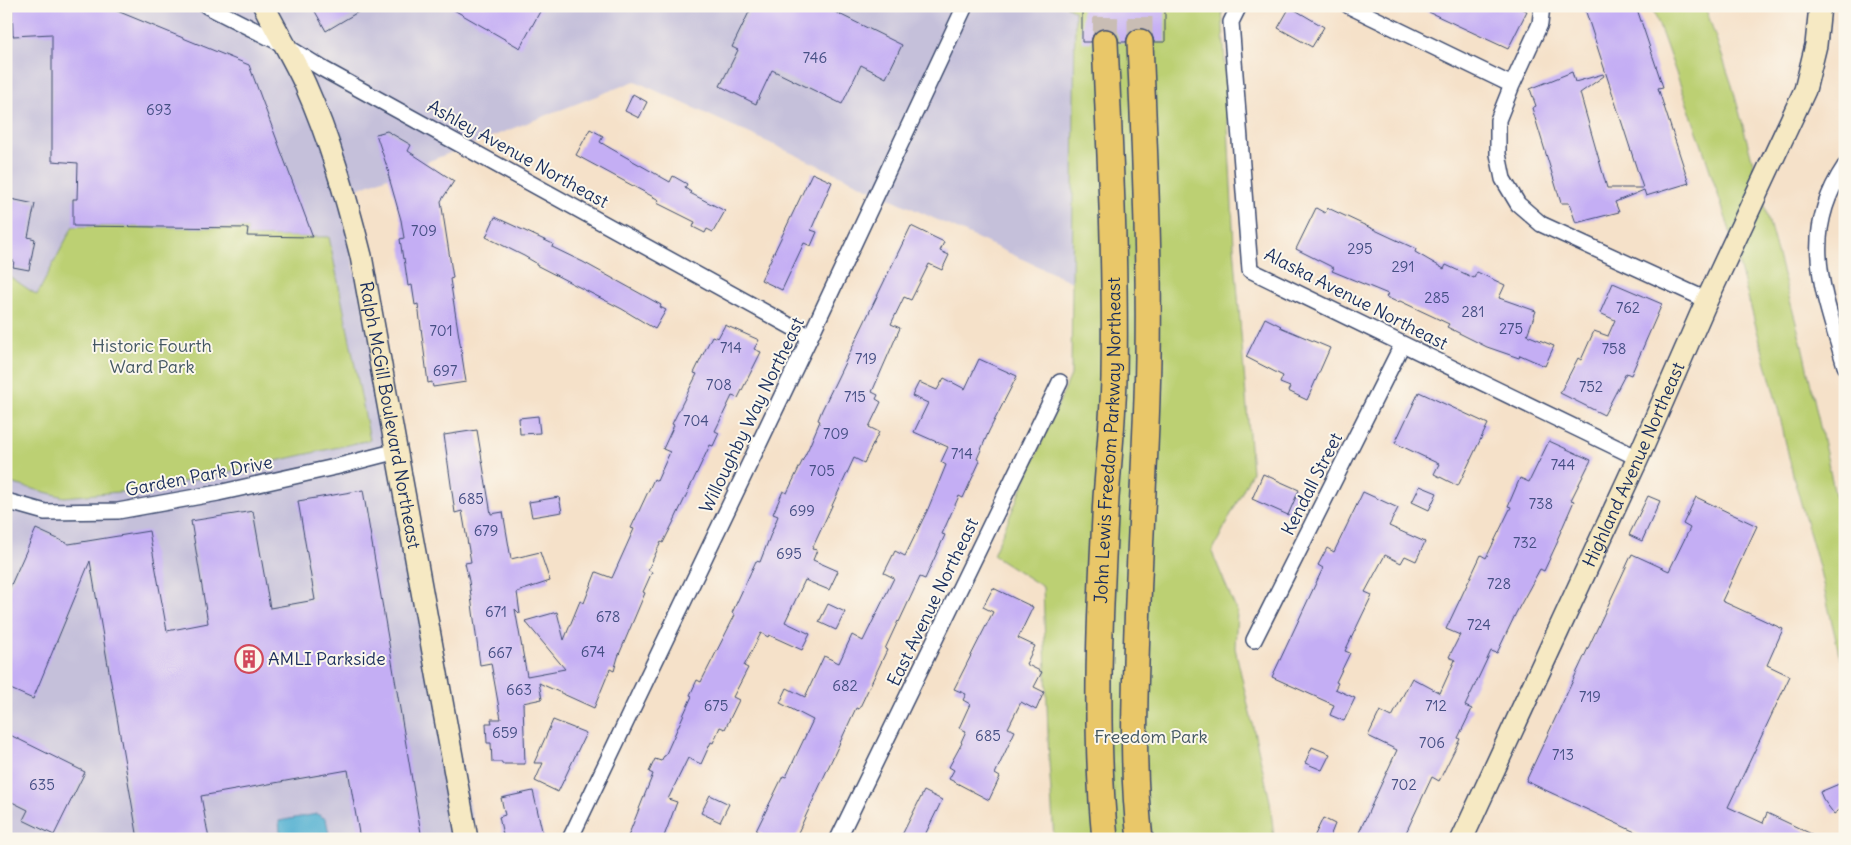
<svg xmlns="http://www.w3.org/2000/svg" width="1851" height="845" viewBox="0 0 1851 845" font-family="Delius,sans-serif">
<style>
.industrial{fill:#c5c0da}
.green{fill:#bcd073;stroke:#6c8068}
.water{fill:#54b1d2;stroke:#387098}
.building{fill:#c4aef4}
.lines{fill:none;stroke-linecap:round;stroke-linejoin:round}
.trunk-tunnel{stroke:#c9bdb4;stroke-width:25;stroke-dasharray:25 12;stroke-linecap:butt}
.minor-casing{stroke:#3c4a6e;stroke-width:18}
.secondary-casing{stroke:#3c4a6e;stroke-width:24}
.trunk-casing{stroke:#3c4a6e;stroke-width:28}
.minor{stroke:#fff;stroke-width:15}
.secondary{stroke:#f6e9c3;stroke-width:21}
.trunk{stroke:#e9c769;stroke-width:25}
.labels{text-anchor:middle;stroke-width:4;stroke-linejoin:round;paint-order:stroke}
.number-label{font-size:15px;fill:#454f84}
.street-label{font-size:18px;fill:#1b2f5e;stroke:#fbf7ec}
.park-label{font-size:18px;fill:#435763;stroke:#fbf7ec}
.poi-label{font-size:18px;fill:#1b2f5e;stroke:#fbf7ec;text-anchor:start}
</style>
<rect width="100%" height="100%" fill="#fbf7ec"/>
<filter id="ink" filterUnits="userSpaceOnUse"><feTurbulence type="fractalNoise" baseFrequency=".02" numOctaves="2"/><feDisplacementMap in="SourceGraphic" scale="10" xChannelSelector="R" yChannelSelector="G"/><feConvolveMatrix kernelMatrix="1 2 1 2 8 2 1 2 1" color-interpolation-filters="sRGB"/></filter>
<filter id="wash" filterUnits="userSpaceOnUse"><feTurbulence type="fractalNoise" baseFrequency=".0096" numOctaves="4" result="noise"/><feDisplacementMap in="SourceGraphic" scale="20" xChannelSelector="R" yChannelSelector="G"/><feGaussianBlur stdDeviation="1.12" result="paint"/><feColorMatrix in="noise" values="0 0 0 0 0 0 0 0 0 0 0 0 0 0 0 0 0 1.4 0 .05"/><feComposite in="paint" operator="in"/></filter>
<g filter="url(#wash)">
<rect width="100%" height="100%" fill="#f5e1c9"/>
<path class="industrial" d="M6 6H1066L1075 11 1072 282 635 81 339 196 477 839H6Z"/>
<path class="green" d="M1066 6H1222L1234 246 1252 472 1212 552 1237 612 1235 648 1270 801 1274 839H1054L1049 762 1043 587 993 555 1071 375 1075 11Z
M1652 6H1705L1732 85 1802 345 1845 539V668L1839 653 1819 567 1793 475 1777 404 1730 231 1699 137Z
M73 226 248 228 247 236 329 237 370 440 151 489 64 497 6 482V274L37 295Z"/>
<path class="water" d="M317 814 326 819 330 839H285L280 831 279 821Z"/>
<g id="blocks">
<path class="building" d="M12 6H105L249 65 313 237 247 236 248 228 73 226V199H77L78 163 52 161V34L13 36Z
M312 6H368L326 31Z
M447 6H543L520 48Z
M752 6H823L902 45 886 78 861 65 842 104 772 70 756 104 720 86 738 50 732 47Z
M1082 6H1165V42H1154L1152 34 1147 30 1140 28 1132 30 1128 35 1126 42H1119L1117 34 1112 30 1105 28 1097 30 1093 35 1091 42H1082Z
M1416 6H1517L1527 11 1508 49Z
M1584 6H1636L1663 87 1658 88 1689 183 1646 196 1644 190 1615 202 1619 212 1576 223 1569 203H1561L1532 108 1536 106 1530 89 1572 72 1575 82 1603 74 1604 76 1580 93 1607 188H1643Z
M1290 7 1324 27 1312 47 1278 28Z
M633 94 647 102 639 118 625 111Z
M590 129 603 136 600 142 610 148 670 182 673 176 687 184 685 188 691 192 690 193 725 211 713 232 707 229 705 233 693 227 695 222 657 203 659 200 576 155Z
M387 131 411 145 408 151 454 181 441 201 453 278 450 279 466 382 433 387 432 382 428 383 418 304 415 305 412 285 408 286 404 258 403 259 400 239 404 238 401 220 388 174 389 173 376 134Z
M812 173 832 182 811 230 817 232 811 246 804 243 782 290 761 280Z
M6 198 35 204 28 237 35 239 29 270 13 267 14 261 6 259Z
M1316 208 1325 213 1328 208 1392 238 1416 249 1415 252 1444 269 1446 265 1474 278 1477 272 1505 285 1499 298 1536 311 1527 335 1554 346 1545 366 1520 355 1519 358 1487 347 1447 327 1449 324 1400 301 1397 302 1386 297 1388 294 1332 271 1334 268 1296 249Z
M495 217 553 244 552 247 583 262 661 305 660 307 666 310 655 329 622 309 536 265V263L524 256 486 237Z
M911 226 944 242 940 251 949 255 942 270 929 264 911 300 904 297 891 324 900 328 872 392 878 395 876 399 881 402 869 427 879 432 864 463 854 458 812 549 817 550 813 560 838 571 829 590 805 580 785 622 810 634 802 650 769 635 768 637 761 633 744 666 748 668 733 697 739 700 725 729 720 727 713 743 711 742 701 764 688 758 668 799 677 802 663 839H627L653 774 649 772 655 759 661 761 664 756H665L692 696 690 695 697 680 701 682 735 615 732 613 756 561 760 562 778 516 773 514 783 491 787 493 809 447 820 421 818 420 822 410Z
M1613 283 1662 304 1631 375 1626 373 1604 415 1560 393 1578 358 1581 360 1594 331 1608 336 1615 320 1600 313Z
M1265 318 1281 326 1280 327 1330 348 1307 400 1288 391 1290 387 1280 383 1283 376 1246 357Z
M725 325 759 340 754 349 761 352 738 398 732 396 715 431 719 433 713 446 710 445 675 519 663 543 661 542 648 570 652 572 643 592 645 593 618 657 614 671 610 669 594 708 539 683 542 699 523 703 525 764H502V762H492L491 743H487L486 723H492L491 719H501L491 663 480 665 469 581 465 563 471 562 462 511 455 513 444 435 477 430 491 514 503 512 511 559 540 552 550 581 517 592 520 614 515 609 527 676 565 669 525 621 557 612 564 640 580 601 584 603 596 572 612 578 634 529 631 528 639 511 654 479 657 481 670 452 663 449 674 425 672 424 697 374 694 373 712 336 718 338Z
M979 359 1017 376 989 431 977 459 980 461 963 498 959 496 942 534 945 535 925 579 920 577 899 622 898 621 885 649 887 650 859 709 856 708 795 839H772L756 831 783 776 786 777 813 720 780 703 787 688 805 697 824 656 839 663 852 635 863 641 894 578 884 573 895 551 905 556 928 509 946 465 941 462 948 447 914 432 928 403 912 396 919 382 937 390 944 378 965 389Z
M1419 392 1488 424 1458 486 1434 474 1439 464 1395 443Z
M538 416 540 433 520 434 519 418Z
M1549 441 1591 460 1571 500 1574 501 1557 540 1558 541 1544 571 1540 569 1516 613 1497 653 1491 651 1465 706 1472 709 1458 738 1460 739 1439 781 1432 777 1403 839H1356L1397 750 1368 736 1380 711 1392 717 1412 678 1440 693 1455 660 1449 657 1460 635 1446 629 1481 555 1486 558 1511 507 1508 506 1520 478 1529 482Z
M1263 474 1299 490 1288 515 1252 499Z
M1420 486 1437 493 1429 510 1412 502Z
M363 490 422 839H360L348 770 201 796 209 839H138L90 561 33 699 6 687V596L36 529 69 544 149 531 167 631 208 623 191 521 253 511 270 608 315 600 298 501Z
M1363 492 1398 508 1389 526 1425 542 1416 561 1405 556 1401 563 1385 555 1365 592 1372 595 1345 651 1350 653 1336 682 1338 683 1335 689 1355 698 1344 721 1330 715 1334 705 1272 677 1323 568 1318 565 1327 548 1334 552Z
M1648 496 1660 501 1642 541 1629 535Z
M559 497 562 512 532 517 529 502Z
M1696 497 1757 526 1722 601 1783 629 1767 665 1790 676 1728 807 1763 823 1767 813 1822 839H1650L1526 781 1632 554 1669 571 1690 528 1683 524Z
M993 588 1033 607 1018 638 1035 646 1026 664 1042 672 1034 687 1044 692 1036 710 1021 702 1008 728 1015 731 995 774 1000 777 989 800 949 779 954 770 949 767 962 743 961 742 966 731 959 728 970 704 963 700 966 694 954 689 993 612 983 607Z
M828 604 845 612 836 630 819 622Z
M553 720 586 733 558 792 535 781 543 763H534Z
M6 733 85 772 54 835 23 820 28 810 6 799Z
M1312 747 1330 754 1322 770 1305 763Z
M1839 784 1845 799V806L1834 814 1823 799 1820 792Z
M533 791 544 839H504L499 817 505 815 501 798Z
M924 791 942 800 923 839H900Z
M710 795 729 804 720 822 701 813Z
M1323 818 1335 824 1329 839H1313Z"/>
</g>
</g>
<g filter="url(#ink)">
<use href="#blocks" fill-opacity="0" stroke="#3c4a6e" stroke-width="1"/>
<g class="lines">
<path class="trunk-tunnel" d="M1105 42 1106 6
M1140 42V6"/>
<defs>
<path id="minor" d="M207 6 284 45 323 69 810 337
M1239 6 1231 22 1250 270 1638 458
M1349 6 1512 85
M1542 6 1540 24 1512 85 1498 120V154L1503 179 1518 204 1541 224 1707 300
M1845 166C1798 236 1824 293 1845 366
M6 501 45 512 118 511 218 493 335 467 397 451
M1254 640 1402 345
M570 839 810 337 965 6
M838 839 1060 382"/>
<g id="secondary">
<path id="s1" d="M264 6C277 32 293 58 305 84 330 140 346 197 361 256L467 839"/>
<path id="s2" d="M1462 839 1638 458 1707 300 1805 90 1816 45 1820 6"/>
</g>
<g id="trunk">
<path d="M1140 42C1145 161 1151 279 1147 398 1144 486 1138 574 1136 663 1134 721 1133 781 1140 839"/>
<path id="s3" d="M1105 839C1094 726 1100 611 1106 498 1109 458 1113 418 1114 378 1116 266 1110 154 1105 42"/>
</g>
</defs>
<use href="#minor" class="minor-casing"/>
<use href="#secondary" class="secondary-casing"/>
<use href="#trunk" class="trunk-casing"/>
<use href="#minor" class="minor"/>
<use href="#secondary" class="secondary"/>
<use href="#trunk" class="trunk"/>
</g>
</g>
<defs>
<symbol id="building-ring" viewBox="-11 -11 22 22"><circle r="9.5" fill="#fbf7ec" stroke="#d1495b" stroke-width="1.5"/><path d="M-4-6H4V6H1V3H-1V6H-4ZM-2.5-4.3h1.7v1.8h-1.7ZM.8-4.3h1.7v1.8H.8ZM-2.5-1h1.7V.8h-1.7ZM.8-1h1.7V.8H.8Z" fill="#d1495b"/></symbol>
</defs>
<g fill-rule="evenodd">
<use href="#building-ring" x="233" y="643" width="32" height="32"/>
</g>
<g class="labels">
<g class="number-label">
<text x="815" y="63">746</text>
<text x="159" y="115">693</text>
<text x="424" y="236">709</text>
<text x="1360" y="254">295</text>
<text x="1403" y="272">291</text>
<text x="1437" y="303">285</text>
<text x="1628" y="313">762</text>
<text x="1473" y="317">281</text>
<text x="1511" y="334">275</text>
<text x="441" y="336">701</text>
<text x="731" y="353">714</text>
<text x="1614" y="354">758</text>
<text x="866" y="364">719</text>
<text x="445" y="376">697</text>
<text x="719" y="390">708</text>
<text x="1591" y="392">752</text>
<text x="855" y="402">715</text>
<text x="696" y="426">704</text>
<text x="836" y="439">709</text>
<text x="962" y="459">714</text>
<text x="1563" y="470">744</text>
<text x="822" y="476">705</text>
<text x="471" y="504">685</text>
<text x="1541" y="509">738</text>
<text x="802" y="516">699</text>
<text x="486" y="536">679</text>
<text x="1525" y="548">732</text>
<text x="789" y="559">695</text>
<text x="1499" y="589">728</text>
<text x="496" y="617">671</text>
<text x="608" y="622">678</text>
<text x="1479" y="630">724</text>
<text x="593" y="657">674</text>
<text x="500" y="658">667</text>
<text x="845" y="691">682</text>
<text x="519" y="695">663</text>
<text x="1590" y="702">719</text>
<text x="716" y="711">675</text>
<text x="1436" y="711">712</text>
<text x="505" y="738">659</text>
<text x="988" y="741">685</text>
<text x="1432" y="748">706</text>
<text x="1563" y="760">713</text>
<text x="42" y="790">635</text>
<text x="1404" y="790">702</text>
</g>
<g class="street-label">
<text transform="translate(518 154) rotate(29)" y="6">Ashley Avenue Northeast</text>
<text transform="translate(1356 299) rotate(27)" y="6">Alaska Avenue Northeast</text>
<text dy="6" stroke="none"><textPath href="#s1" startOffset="431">Ralph McGill Boulevard Northeast</textPath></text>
<text transform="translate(752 415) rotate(-64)" y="6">Willoughby Way Northeast</text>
<text dy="6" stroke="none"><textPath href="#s3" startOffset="399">John Lewis Freedom Parkway Northeast</textPath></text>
<text dy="6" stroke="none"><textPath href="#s2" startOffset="412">Highland Avenue Northeast</textPath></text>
<text transform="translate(199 476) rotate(-11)" y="6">Garden Park Drive</text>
<text transform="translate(1312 484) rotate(-63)" y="6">Kendall Street</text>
<text transform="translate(933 602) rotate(-64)" y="6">East Avenue Northeast</text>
</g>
<g class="park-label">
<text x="152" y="352">Historic Fourth<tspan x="152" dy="21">Ward Park</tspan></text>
<text x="1151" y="743">Freedom Park</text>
</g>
<g class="poi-label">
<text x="268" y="665">AMLI Parkside</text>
</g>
</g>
<rect width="1851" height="845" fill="none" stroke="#fbf7ec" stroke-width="25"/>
</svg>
